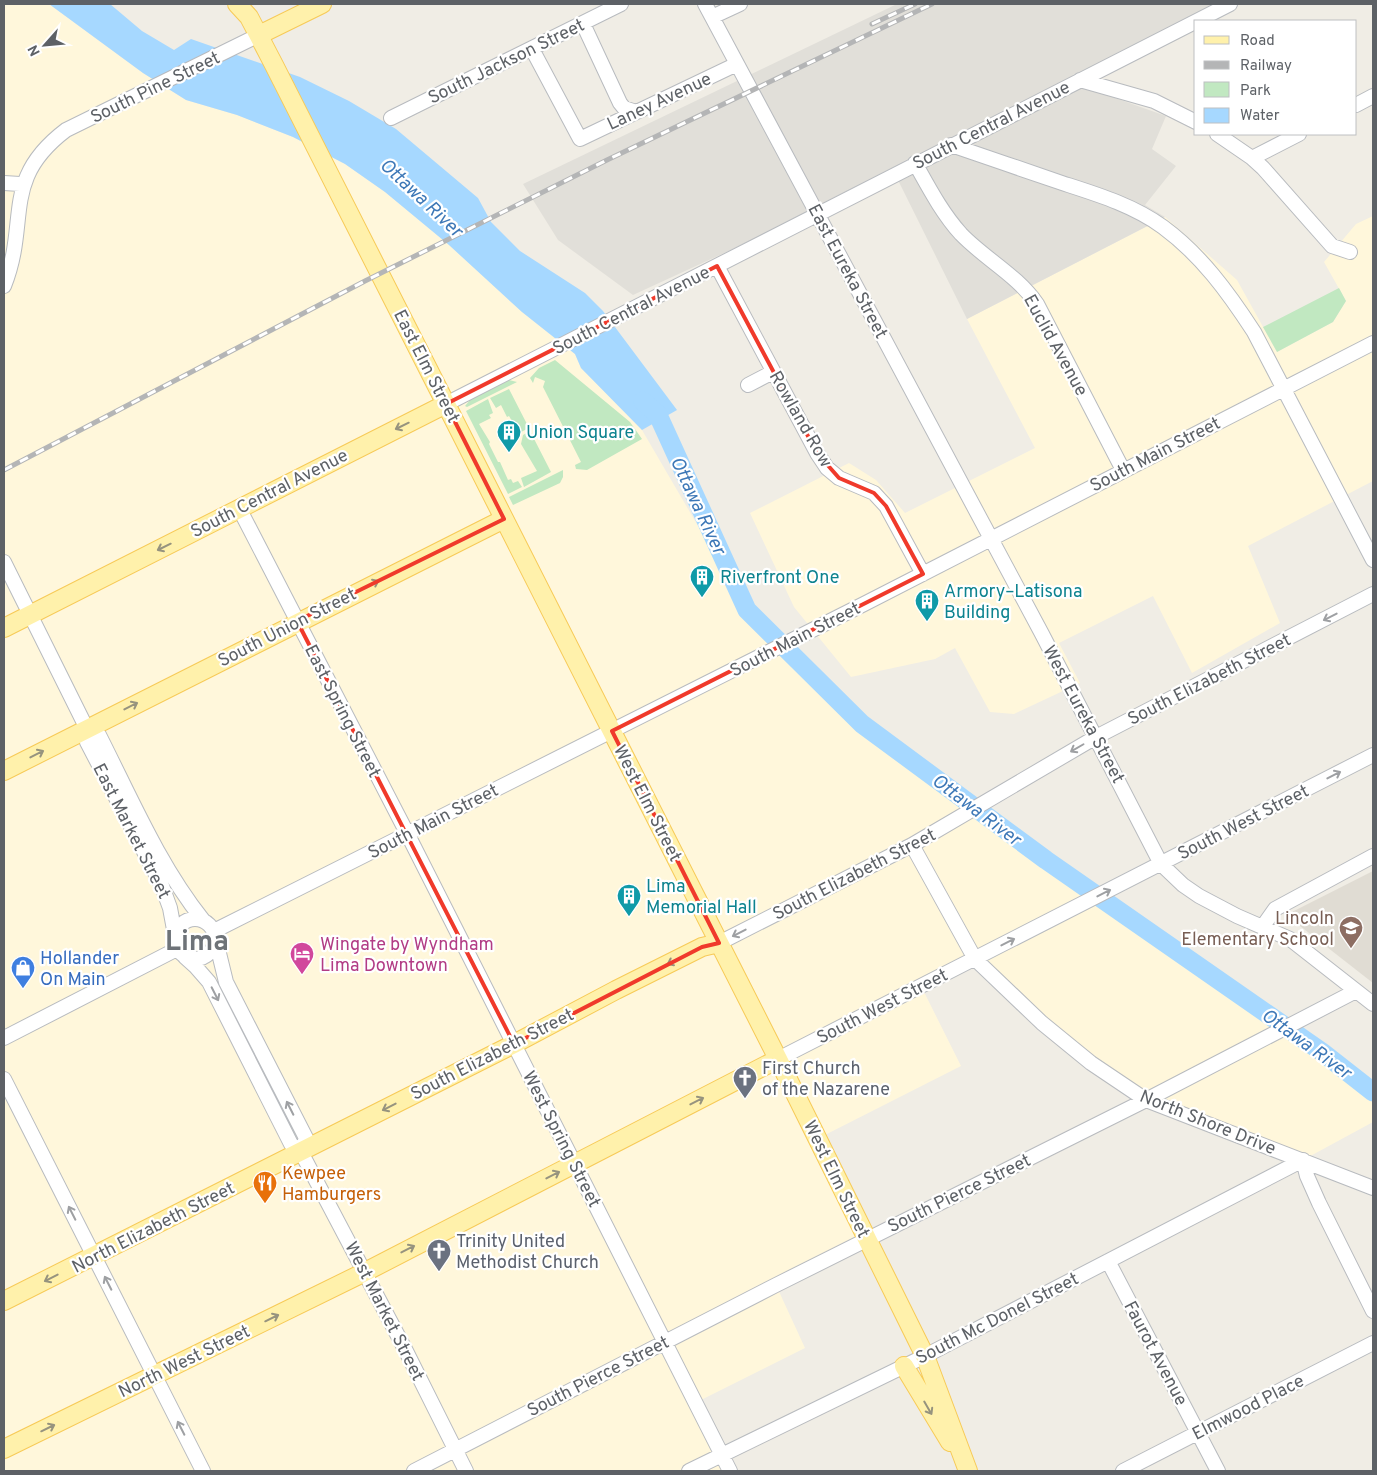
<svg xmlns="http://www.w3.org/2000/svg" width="1377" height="1475" viewBox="0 0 1377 1475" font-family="Overpass,sans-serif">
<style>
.commercial{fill:#fff7db}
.industrial{fill:#e1dfd9}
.education{fill:#e0dcd3}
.green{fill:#c1e8c1}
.water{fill:#a6d8ff}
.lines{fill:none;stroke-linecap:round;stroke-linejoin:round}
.river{stroke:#a6d8ff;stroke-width:19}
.minor-casing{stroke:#b8bbbf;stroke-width:16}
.major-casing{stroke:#f7ca57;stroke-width:20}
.minor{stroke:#fff;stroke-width:14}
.major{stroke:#fff1ab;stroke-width:18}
.rail-casing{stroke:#b4b5b6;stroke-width:5}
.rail{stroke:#fff;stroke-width:3;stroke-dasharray:9;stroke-linecap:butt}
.oneway{stroke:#96937e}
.oneway2{stroke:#9ea0a3}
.marked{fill:none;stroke:#f03a2b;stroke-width:4;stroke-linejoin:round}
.labels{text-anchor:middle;stroke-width:4.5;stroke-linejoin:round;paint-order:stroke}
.street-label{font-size:18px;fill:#5d6166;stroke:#fff}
.culture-label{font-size:18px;fill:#0d838f;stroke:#fff;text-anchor:start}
.education-label{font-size:18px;fill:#785e54;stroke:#fff;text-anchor:end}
.hotel-label{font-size:18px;fill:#b23c85;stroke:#fff;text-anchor:start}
.shop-label{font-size:18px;fill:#366cbe;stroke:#fff;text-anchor:start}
.worship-label{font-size:18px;fill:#5b616d;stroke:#fff;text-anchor:start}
.food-label{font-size:18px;fill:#c56008;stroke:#fff;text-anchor:start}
.water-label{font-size:19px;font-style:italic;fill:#3d78b7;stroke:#fff}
.town-label{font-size:28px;font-weight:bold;fill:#6e7378;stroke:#fff}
</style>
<rect width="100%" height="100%" fill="#f0ede5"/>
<path class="commercial" d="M4 4H49L143 73 186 100 237 115 293 137 345 164 385 192 449 245 522 312 575 354 581 368 642 430 747 610 862 724 1046 860 1322 1052 1373 1092V1122L1303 1160 1146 1100 975 959 921 986 961 1066 817 1139 867 1239 776 1285 805 1348 695 1403 730 1471H4Z
M1373 216V481L1248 546 1280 623 1192 673 1153 596 1059 643 1080 683 1014 714 990 712 955 648 935 659 851 677 794 607 750 513 849 463 876 480 905 513 1035 448 967 319 1165 217 1237 280 1277 352 1333 322 1346 301 1324 262 1356 224Z"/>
<path class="industrial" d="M897 4H1235L1084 87 1166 116 1152 149 1176 166 1145 205 1165 217 967 319 892 168 735 248 633 295 558 240 523 184Z"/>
<path class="education" d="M1373 871V983L1286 915Z"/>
<path class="green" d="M1339 288 1346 301 1333 322 1277 352 1263 327Z
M555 360 630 422 642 439 587 470 576 469 575 465 581 462 543 387 545 381 535 377 533 383 530 378 539 368Z
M509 380 517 382 467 407 465 406 470 400Z
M509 389 529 428 521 432 518 427 516 428 509 416 507 417 501 405 496 408 490 398Z
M488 399 493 413 489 415 491 418 479 424 490 442 489 444 498 462H500L508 480 511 479 513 483 518 481 522 487 508 494 466 411Z
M530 431 551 472 524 487 521 478 537 471 521 444 523 435Z
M563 470V477L560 483 513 505 509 497Z"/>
<path class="water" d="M49 4H110L142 31 174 50 191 39 300 77 349 101 396 129 478 198 491 222 520 251 585 293 603 311 677 410 642 430 581 368 575 354 522 312 449 245 385 192 345 164 293 137 237 115 186 100 143 73Z"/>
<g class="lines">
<path class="river" d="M643 401 658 415 747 610 862 724 1046 860 1322 1052 1373 1092"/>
<defs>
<path id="minor" d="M705 4 1042 634 1161 864 1183 885 1199 896 1237 916 1290 939 1373 1004
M712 17 740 4
M585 22V28L620 103 624 108 636 112
M532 49 580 139 737 64
M1080 80 1154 101 1196 122
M1356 105 1373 96
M391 118 621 4
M1217 134 1252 158 1263 168 1332 246 1350 252
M951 145C988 158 1025 170 1062 183 1096 194 1133 205 1163 227 1201 255 1228 292 1254 332L1373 560
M1252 158 1299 134
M915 163C929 188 942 213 961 234 985 259 1017 275 1037 304L1123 470
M4 183 20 184
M717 266 817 453 827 468 839 478 874 493 886 506 923 574
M4 286C30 221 0 180 66 130L259 35
M748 385 773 372
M446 404 1230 4
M239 508 407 833 730 1471
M4 562 87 729V742L162 886 170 908 175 935
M87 729 99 735C131 798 159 865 203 920
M912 845 975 959 1042 1023 1091 1063 1146 1100 1373 1188
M175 939a20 20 0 1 1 40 0a20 20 0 1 1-40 0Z
M1263 926 1275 909 1373 856
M214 931 864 604 1373 343
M216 941 226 982 306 1138 301 1152
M719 943 912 845 1096 737 1373 594
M185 957 195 966 209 982 291 1144 301 1152 406 1351 466 1471
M4 1038 177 949
M778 1059 1373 755
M4 1079 203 1471
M1108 1261 1218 1471
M414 1471 776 1285 1146 1100 1356 991
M689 1471 925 1356 1303 1160 1307 1176 1319 1203 1373 1311
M1123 1471 1373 1343"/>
<path id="major" d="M237 4 249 17 274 65 778 1059 925 1356 968 1471
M259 35 322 4
M4 628 446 404
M4 771 504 519
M4 1301 514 1044 616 990 702 947 719 943
M904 1366 950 1442
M4 1449 365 1272 778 1059"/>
</defs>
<use href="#minor" class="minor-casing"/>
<use href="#major" class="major-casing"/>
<use href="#minor" class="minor"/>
<use href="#major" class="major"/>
<defs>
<path id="rail" d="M872 24 915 4
M4 470 365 281 607 160 932 4"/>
</defs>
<use href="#rail" class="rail-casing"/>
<use href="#rail" class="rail"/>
</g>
<defs><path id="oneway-shaft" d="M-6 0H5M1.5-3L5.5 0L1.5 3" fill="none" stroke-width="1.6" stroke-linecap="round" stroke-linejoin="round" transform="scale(1.25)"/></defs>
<g class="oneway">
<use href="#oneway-shaft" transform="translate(402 426) rotate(154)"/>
<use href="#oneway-shaft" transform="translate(164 547) rotate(154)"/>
<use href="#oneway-shaft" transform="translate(372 584) rotate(-26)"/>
<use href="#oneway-shaft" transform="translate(131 706) rotate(-27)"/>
<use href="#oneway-shaft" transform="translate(37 754) rotate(-27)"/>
<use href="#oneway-shaft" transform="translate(674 961) rotate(154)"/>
<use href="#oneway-shaft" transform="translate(697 1101) rotate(-27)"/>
<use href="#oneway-shaft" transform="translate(389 1107) rotate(153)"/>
<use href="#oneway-shaft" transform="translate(553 1175) rotate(-27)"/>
<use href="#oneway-shaft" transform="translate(408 1249) rotate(-27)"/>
<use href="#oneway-shaft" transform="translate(51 1278) rotate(153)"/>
<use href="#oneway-shaft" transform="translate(272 1318) rotate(-26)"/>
<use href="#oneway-shaft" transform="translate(928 1408) rotate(60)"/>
<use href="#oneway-shaft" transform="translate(48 1428) rotate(-26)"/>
</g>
<g class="oneway2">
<use href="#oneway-shaft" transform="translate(1330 617) rotate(153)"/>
<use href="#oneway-shaft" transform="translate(1077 748) rotate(150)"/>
<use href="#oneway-shaft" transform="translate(1334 775) rotate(-27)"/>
<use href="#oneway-shaft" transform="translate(1104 893) rotate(-27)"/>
<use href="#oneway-shaft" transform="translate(739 933) rotate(153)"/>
<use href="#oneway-shaft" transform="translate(1008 942) rotate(-27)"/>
<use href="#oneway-shaft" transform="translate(215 994) rotate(63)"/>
<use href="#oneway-shaft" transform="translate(290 1108) rotate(-117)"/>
<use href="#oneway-shaft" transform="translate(72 1213) rotate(-117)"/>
<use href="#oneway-shaft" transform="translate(108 1283) rotate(-117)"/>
<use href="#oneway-shaft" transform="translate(181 1428) rotate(-117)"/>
</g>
<path class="marked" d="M717 266 817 453 839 478 874 493 886 506 923 574 612 731 719 943 702 947 514 1044 297 621 504 519 446 404Z"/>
<defs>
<symbol id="building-pin" viewBox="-11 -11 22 30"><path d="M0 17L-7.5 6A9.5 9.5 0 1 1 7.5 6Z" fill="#0f9aa8" stroke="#fff"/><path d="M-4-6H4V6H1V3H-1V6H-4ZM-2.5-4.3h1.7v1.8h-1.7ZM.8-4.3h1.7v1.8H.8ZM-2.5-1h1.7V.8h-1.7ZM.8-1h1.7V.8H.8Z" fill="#fff"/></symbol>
<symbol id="school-pin" viewBox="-11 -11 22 30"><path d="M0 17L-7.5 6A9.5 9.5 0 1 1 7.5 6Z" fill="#8d6e63" stroke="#fff"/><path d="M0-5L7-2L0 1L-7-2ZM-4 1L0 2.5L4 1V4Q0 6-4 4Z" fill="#fff"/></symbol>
<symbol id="hotel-pin" viewBox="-11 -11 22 30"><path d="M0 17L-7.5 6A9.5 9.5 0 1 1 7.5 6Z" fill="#d1479c" stroke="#fff"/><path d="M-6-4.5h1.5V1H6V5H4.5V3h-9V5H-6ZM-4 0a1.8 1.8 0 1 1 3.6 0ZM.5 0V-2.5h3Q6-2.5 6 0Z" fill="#fff"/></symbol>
<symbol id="shop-pin" viewBox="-11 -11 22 30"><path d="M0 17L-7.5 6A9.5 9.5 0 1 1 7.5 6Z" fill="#3f7fe0" stroke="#fff"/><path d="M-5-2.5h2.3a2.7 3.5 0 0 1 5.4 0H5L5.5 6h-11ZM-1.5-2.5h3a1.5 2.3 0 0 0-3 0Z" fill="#fff"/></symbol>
<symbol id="church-pin" viewBox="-11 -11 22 30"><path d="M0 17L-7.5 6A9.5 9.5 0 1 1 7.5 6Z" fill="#6b7280" stroke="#fff"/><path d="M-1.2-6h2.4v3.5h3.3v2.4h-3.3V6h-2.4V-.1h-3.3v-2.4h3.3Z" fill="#fff"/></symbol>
<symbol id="restaurant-pin" viewBox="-11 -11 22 30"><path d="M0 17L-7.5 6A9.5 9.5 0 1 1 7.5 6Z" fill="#e8710a" stroke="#fff"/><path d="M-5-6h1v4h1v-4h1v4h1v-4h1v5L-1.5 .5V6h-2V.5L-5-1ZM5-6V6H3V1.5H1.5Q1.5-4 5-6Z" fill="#fff"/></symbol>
</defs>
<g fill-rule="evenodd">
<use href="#building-pin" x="495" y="418" width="28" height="38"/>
<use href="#building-pin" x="688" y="563" width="28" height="38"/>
<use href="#building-pin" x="913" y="587" width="28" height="38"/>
<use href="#building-pin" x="615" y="882" width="28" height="38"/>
<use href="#school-pin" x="1337" y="914" width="28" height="38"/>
<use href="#hotel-pin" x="288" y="940" width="28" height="38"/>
<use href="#shop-pin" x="9" y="954" width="28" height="38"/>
<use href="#church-pin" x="731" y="1064" width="28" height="38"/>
<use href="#restaurant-pin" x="251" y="1169" width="28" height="38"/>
<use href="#church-pin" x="425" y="1237" width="28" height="38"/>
</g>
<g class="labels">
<g class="street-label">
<text transform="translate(506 61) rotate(-26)" y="6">South Jackson Street</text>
<text transform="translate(155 87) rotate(-26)" y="6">South Pine Street</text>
<text transform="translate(659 101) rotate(-25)" y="6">Laney Avenue</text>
<text transform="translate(991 125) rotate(-27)" y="6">South Central Avenue</text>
<text transform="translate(848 271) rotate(62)" y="6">East Eureka Street</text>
<text transform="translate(631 310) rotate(-27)" y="6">South Central Avenue</text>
<text transform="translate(1056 345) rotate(61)" y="6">Euclid Avenue</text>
<text transform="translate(427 366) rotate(63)" y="6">East Elm Street</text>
<text transform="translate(801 419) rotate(60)" y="6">Rowland Row</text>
<text transform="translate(1155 454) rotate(-27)" y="6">South Main Street</text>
<text transform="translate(269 493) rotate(-27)" y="6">South Central Avenue</text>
<text transform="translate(287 627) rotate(-27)" y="6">South Union Street</text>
<text transform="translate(795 639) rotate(-27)" y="6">South Main Street</text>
<text transform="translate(1209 679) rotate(-27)" y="6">South Elizabeth Street</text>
<text transform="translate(343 711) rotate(63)" y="6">East Spring Street</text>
<text transform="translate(1084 714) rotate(62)" y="6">West Eureka Street</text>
<text transform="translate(648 803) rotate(63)" y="6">West Elm Street</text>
<text transform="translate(433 821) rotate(-27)" y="6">South Main Street</text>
<text transform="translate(1243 822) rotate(-27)" y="6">South West Street</text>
<text transform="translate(132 831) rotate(63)" y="6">East Market Street</text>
<text transform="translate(854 874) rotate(-27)" y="6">South Elizabeth Street</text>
<text transform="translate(882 1006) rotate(-27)" y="6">South West Street</text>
<text transform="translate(492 1054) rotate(-27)" y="6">South Elizabeth Street</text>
<text transform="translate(1208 1122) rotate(22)" y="6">North Shore Drive</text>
<text transform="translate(562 1139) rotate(63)" y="6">West Spring Street</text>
<text transform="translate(837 1179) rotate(64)" y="6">West Elm Street</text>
<text transform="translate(959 1193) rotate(-26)" y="6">South Pierce Street</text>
<text transform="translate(153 1227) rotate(-27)" y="6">North Elizabeth Street</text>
<text transform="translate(385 1311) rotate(63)" y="6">West Market Street</text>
<text transform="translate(997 1318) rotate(-27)" y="6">South Mc Donel Street</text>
<text transform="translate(1156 1353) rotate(62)" y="6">Faurot Avenue</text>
<text transform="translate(184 1361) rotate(-26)" y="6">North West Street</text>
<text transform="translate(598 1376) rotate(-27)" y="6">South Pierce Street</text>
<text transform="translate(1248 1407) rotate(-27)" y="6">Elmwood Place</text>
</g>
<g class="culture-label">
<text x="526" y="438">Union Square</text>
<text x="720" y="583">Riverfront One</text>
<text x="944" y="597">Armory–Latisona<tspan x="944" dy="21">Building</tspan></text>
<text x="646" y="892">Lima<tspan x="646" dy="21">Memorial Hall</tspan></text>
</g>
<g class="education-label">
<text x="1334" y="924">Lincoln<tspan x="1334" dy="21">Elementary School</tspan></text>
</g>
<g class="hotel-label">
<text x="320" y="950">Wingate by Wyndham<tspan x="320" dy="21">Lima Downtown</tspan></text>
</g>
<g class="shop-label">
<text x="40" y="964">Hollander<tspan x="40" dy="21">On Main</tspan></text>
</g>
<g class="worship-label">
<text x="762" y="1074">First Church<tspan x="762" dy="21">of the Nazarene</tspan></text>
<text x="456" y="1247">Trinity United<tspan x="456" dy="21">Methodist Church</tspan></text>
</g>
<g class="food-label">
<text x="282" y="1179">Kewpee<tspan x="282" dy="21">Hamburgers</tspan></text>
</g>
<g class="water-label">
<text transform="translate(422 197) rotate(43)" y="7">Ottawa River</text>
<text transform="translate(699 505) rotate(65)" y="7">Ottawa River</text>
<text transform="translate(977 809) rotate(37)" y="7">Ottawa River</text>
<text transform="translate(1307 1043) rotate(36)" y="7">Ottawa River</text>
</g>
<g class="town-label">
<text x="197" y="950">Lima</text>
</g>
</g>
<rect width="1377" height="1475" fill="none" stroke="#5d6166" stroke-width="10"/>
<rect x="1194" y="20" width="162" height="115" fill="#ffffff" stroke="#bec0c2"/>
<rect x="1204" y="36" width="25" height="8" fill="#fff1ab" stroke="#bec0c2"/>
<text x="1240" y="45" font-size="15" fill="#5d6166">Road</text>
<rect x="1204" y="61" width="25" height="8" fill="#b4b5b6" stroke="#bec0c2"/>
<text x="1240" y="70" font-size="15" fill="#5d6166">Railway</text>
<rect x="1204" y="82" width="25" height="15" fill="#c1e8c1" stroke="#bec0c2"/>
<text x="1240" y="95" font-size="15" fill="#5d6166">Park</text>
<rect x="1204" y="108" width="25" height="15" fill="#a6d8ff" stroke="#bec0c2"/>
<text x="1240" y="120" font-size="15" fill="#5d6166">Water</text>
<g transform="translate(45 45) rotate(243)" stroke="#ffffff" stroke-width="4" paint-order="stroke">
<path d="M0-4L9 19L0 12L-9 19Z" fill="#5d6166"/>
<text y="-8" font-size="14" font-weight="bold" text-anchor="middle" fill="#5d6166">N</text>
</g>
</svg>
